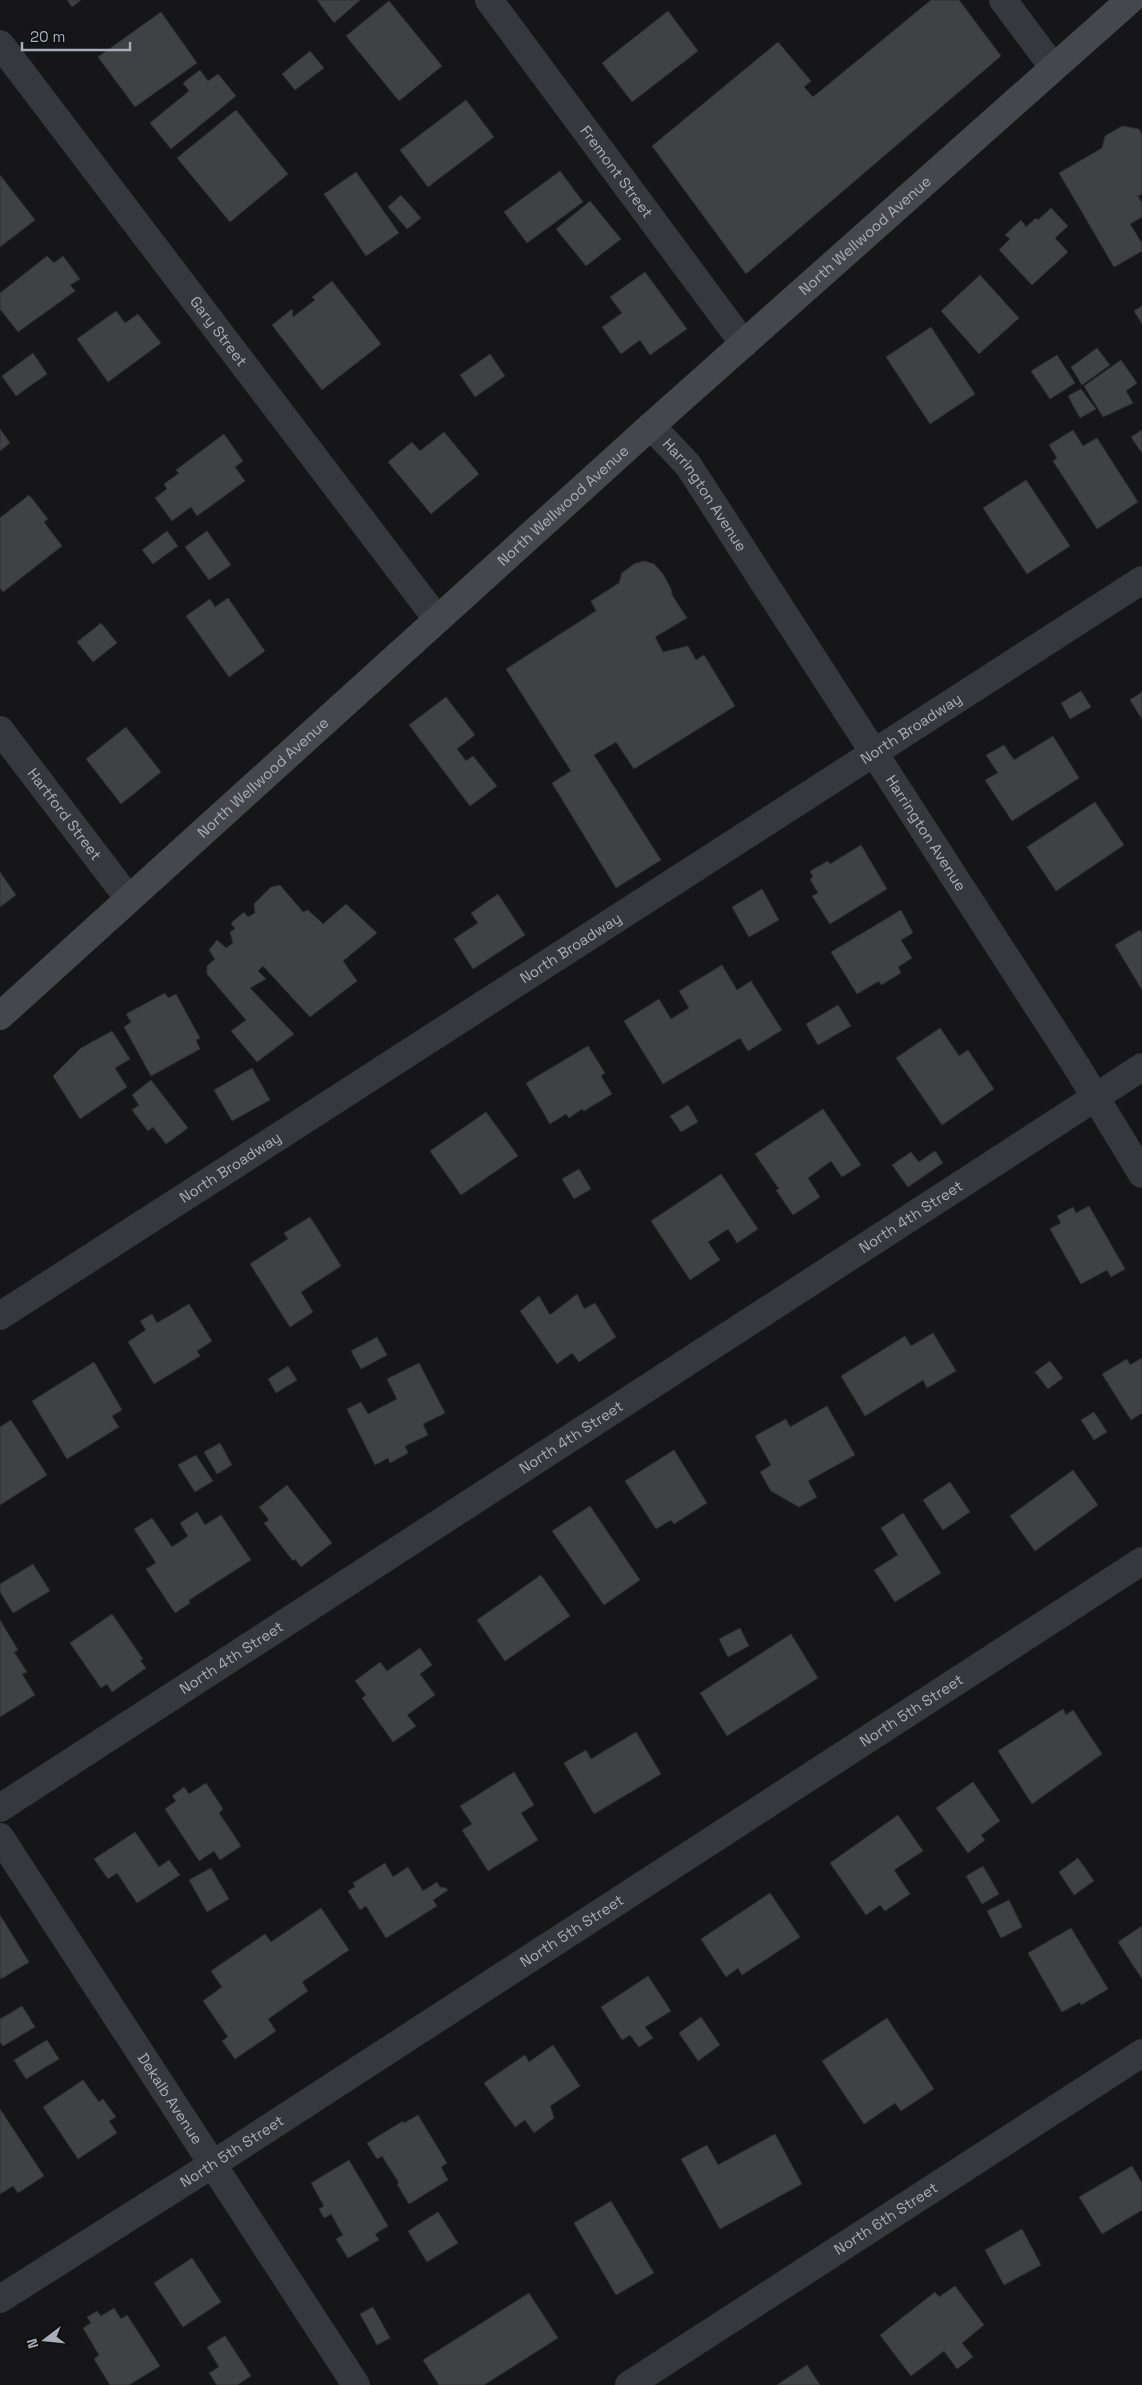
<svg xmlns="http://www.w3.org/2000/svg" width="1142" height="2385" viewBox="0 0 1142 2385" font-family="'Space Grotesk',sans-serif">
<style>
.building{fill:#404145;stroke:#303034}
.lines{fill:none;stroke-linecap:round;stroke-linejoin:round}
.minor{stroke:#37383d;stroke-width:28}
.secondary{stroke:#45474d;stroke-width:28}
.labels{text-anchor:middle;stroke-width:4;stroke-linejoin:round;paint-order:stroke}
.street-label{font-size:15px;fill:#a8adb8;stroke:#111113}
</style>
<rect width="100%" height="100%" fill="#161618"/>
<path class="building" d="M67 0H81L72 7Z
M317 0H360L334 23Z
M931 0H959L1001 56 746 274 652 146 778 42 811 81 804 87 813 97Z
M389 1 442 66 399 101 346 36Z
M668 11 698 51 632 102 602 63Z
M161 12 197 63 135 107 98 57Z
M310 51 324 68 295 90 282 74Z
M200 70 208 81 218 74 236 96 171 149 150 123 189 91 183 83Z
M466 100 494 137 428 187 400 150Z
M236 110 288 174 230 222 177 158Z
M1122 126 1139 129 1142 135V194L1138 196 1142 203V217L1130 224 1142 243V251L1114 267 1059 173 1102 148 1105 136Z
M560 171 583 202 527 243 504 212Z
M356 172 399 233 366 256 324 194Z
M0 175 35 220 0 247Z
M401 195 421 218 407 229 388 207Z
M590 201 621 239 586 266 556 229Z
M1051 208 1068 226 1055 238 1068 252 1032 285 999 250 1010 239 1005 235 1021 220 1026 227 1036 218 1038 220Z
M47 256 54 263 63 256 80 279 70 285 75 291 18 332 0 309V293Z
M645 272 687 329 650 355 640 340 621 354 602 327 622 313 610 297Z
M980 275 1019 318 979 354 941 311Z
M332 281 381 344 322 390 272 325 292 309 293 317 315 300 312 297Z
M1142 306V324L1134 311Z
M116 311 125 323 138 314 161 343 108 382 77 339Z
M931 327 975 394 930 424 886 357Z
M1097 348 1110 365 1082 385 1071 367Z
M33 353 47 374 16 396 2 376Z
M490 354 505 376 475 397 460 375Z
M1057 355 1075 383 1050 399 1031 371Z
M1121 360 1137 383 1126 391 1133 403 1103 417 1084 386Z
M1081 389 1096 409 1080 418 1068 396Z
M0 429 10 443 0 451Z
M1073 430 1083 446 1097 438 1138 502 1097 529 1053 461 1057 458 1049 445Z
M1142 430V453L1131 437Z
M444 432 479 474 431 514 388 462 412 442 420 451Z
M224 434 243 461 235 467 245 481 197 516 191 507 172 521 155 498 167 489 164 484 179 473 176 470Z
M1026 480 1070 546 1027 574 983 508Z
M29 495 48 519 44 522 62 546 3 592 0 588V518Z
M167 531 178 546 153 564 142 550Z
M207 531 231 565 209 580 185 547Z
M644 561 654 564 663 574 671 589 672 595 687 618 655 637 663 652 688 646 696 660 704 655 735 706 634 769 616 742 594 755 661 860 616 888 552 783 571 771 506 669 596 611 591 601 619 583 622 573 634 564Z
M228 598 265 651 229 677 186 616 210 599 215 607Z
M101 623 117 643 93 662 77 642Z
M1081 691 1091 707 1070 719 1061 703Z
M1142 692V719L1130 700Z
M446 697 475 735 457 749 466 761 473 756 497 786 470 806 409 725Z
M126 727 161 772 121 804 86 759Z
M1053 736 1079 778 1012 821 985 780 998 773 986 755 1004 745 1014 760Z
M1095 802 1124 845 1056 891 1027 847Z
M861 845 887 889 830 924 812 896 818 893 810 879 813 877 810 871 828 861 830 864Z
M0 872 16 895 0 907Z
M280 885 303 912 308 910 323 924 346 904 377 933 343 961 357 981 310 1017 263 966 258 971 266 979 250 988 294 1034 257 1062 231 1031 246 1020 207 974V966L215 959 209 950 217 940 226 948 233 943 230 932 235 929 231 923 244 912 248 917 255 913 254 904 271 887Z
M762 889 779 920 749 937 732 907Z
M498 894 525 935 473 969 454 939 478 923 471 913Z
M901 910 913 933 901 940 912 958 898 967 901 973 881 985 879 981 857 994 831 952Z
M1140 930 1142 933V990L1115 945Z
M722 965 737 990 751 981 782 1030 748 1051 740 1038 663 1084 624 1021 659 999 671 1019 689 1008 679 991Z
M165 993 168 998 176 994 200 1038 196 1040 200 1049 151 1076 124 1027 131 1022 126 1014Z
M838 1005 851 1026 818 1045 806 1024Z
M940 1028 959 1056 968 1050 994 1089 942 1125 896 1058Z
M112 1031 130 1059 115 1068 127 1087 80 1119 53 1076 81 1048Z
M588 1046 605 1073 601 1076 612 1094 584 1111 582 1109 569 1118 566 1114 550 1124 526 1083Z
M252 1068 270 1100 232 1121 214 1090Z
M151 1080 188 1128 166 1144 153 1127 148 1131 132 1110 139 1105 132 1095Z
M688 1105 698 1122 681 1132 670 1116Z
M823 1109 861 1165 842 1177 831 1161 808 1178 820 1197 793 1215 776 1190 779 1189 755 1154Z
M486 1112 518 1156 461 1195 430 1151Z
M935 1151 943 1163 908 1187 892 1165 911 1152 919 1162Z
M579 1169 591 1189 574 1199 562 1179Z
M721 1174 758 1229 737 1243 728 1229 708 1242 720 1260 690 1280 651 1221Z
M1089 1206 1125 1269 1111 1277 1107 1270 1081 1284 1050 1229 1061 1223 1057 1216 1073 1207 1076 1213Z
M310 1217 341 1266 301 1292 313 1312 290 1327 250 1264 288 1239 284 1233Z
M577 1294 584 1309 595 1303 616 1337 579 1362 572 1353 557 1364 520 1311 539 1296 550 1315Z
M189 1304 212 1341 197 1351 200 1356 154 1384 128 1342 146 1330 140 1321 152 1314 157 1323Z
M933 1333 956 1371 927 1388 923 1380 865 1416 841 1376 905 1336 911 1346Z
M377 1337 387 1355 361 1369 351 1351Z
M1142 1358V1413L1131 1420 1102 1374 1127 1359 1130 1365Z
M1050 1361 1063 1378 1048 1389 1035 1372Z
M94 1362 122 1410 112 1416 119 1427 67 1459 32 1401Z
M419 1363 445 1413 423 1424 428 1435 405 1446 408 1453 390 1463 388 1458 375 1465 347 1409 361 1402 368 1414 397 1399 387 1379Z
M288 1366 297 1380 276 1393 268 1379Z
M827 1406 855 1455 808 1481 817 1497 799 1507 771 1491 760 1472 771 1465 755 1436 786 1419 790 1427Z
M1094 1412 1107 1432 1094 1440 1081 1420Z
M11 1420 47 1475 0 1505V1427Z
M220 1443 232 1465 217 1474 204 1452Z
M674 1450 707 1503 674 1524 671 1520 656 1529 625 1481Z
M196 1455 213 1481 195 1492 178 1465Z
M1073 1470 1098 1505 1035 1551 1010 1516Z
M950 1482 970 1512 943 1530 923 1500Z
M287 1485 332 1543 301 1567 295 1559 293 1561 264 1523 269 1520 259 1507Z
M590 1506 640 1580 604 1605 552 1531Z
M197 1512 205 1525 221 1515 251 1560 189 1600 190 1603 175 1613 146 1569 156 1563 134 1529 152 1518 172 1547 188 1536 180 1523Z
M903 1513 941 1573 895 1602 874 1570 898 1555 881 1528Z
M33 1564 50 1591 13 1613 0 1592V1584Z
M541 1575 570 1616 505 1661 477 1620Z
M112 1614 143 1659 140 1660 146 1668 112 1692 107 1684 101 1688 70 1643Z
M0 1620 18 1650 14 1652 27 1672 22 1674 35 1695 0 1717Z
M740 1628 749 1646 728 1657 719 1639Z
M791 1634 818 1678 727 1736 700 1693Z
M420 1648 432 1665 420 1674 435 1695 407 1715 416 1726 393 1742 362 1698 366 1695 355 1681 380 1662 387 1671Z
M1063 1709 1066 1715 1073 1710 1102 1754 1032 1804 998 1751Z
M636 1732 661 1774 594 1814 564 1763 586 1750 591 1759Z
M514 1772 534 1805 521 1813 538 1840 488 1871 462 1830 472 1824 460 1806Z
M973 1782 1000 1821 981 1835 985 1840 968 1853 936 1808Z
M206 1783 223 1809 219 1813 241 1846 220 1860 214 1851 199 1861 165 1809 176 1801 172 1796 184 1787 189 1794Z
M898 1815 923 1851 894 1870 910 1894 885 1911 880 1905 866 1915 830 1863Z
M135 1832 159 1867 169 1860 180 1875 137 1903 117 1873 108 1879 94 1859Z
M1078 1858 1094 1881 1074 1895 1059 1872Z
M385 1863 393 1877 408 1867 423 1891 437 1882 440 1887 446 1888 448 1890 433 1900 437 1906 386 1938 366 1906 360 1910 348 1891 355 1887 353 1883Z
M983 1866 999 1894 982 1904 966 1876Z
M211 1868 229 1899 207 1912 189 1880Z
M770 1893 800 1937 742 1975 738 1968 726 1977 701 1939Z
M1009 1900 1022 1927 1001 1938 987 1911Z
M321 1908 349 1950 302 1982 308 1991 268 2019 276 2031 235 2059 222 2041 228 2037 203 2001 222 1987 211 1971 265 1934 271 1942Z
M0 1915 29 1962 1 1979 0 1977Z
M1142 1926V1979L1118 1942Z
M1071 1928 1108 1989 1081 2005 1080 2002 1062 2012 1028 1953Z
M648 1976 671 2011 645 2027 653 2038 639 2047 630 2035 622 2040 601 2007Z
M22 2006 35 2027 3 2046 0 2042V2019Z
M701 2017 720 2045 698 2061 679 2033Z
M887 2018 934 2089 901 2111 895 2103 864 2124 822 2061Z
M47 2040 59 2059 26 2079 14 2060Z
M553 2045 580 2086 550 2106 554 2118 534 2133 525 2120 515 2127 484 2083 525 2055 529 2062Z
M83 2080 99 2102 103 2099 116 2117 109 2121 117 2133 78 2159 43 2107Z
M0 2109 44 2176 18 2193 13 2186 0 2194Z
M418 2115 447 2163 441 2167 448 2180 409 2204 397 2184 399 2183 382 2156 377 2159 367 2143 403 2121 404 2123Z
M775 2134 802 2184 720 2229 681 2159 707 2145 718 2165Z
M349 2160 388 2226 375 2234 379 2240 348 2258 336 2239 343 2235 331 2214 324 2218 319 2209 324 2206 311 2183Z
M1132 2166 1142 2183V2210L1102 2234 1079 2197Z
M611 2201 654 2273 616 2295 574 2223Z
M438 2212 458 2243 427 2262 408 2231Z
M1022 2229 1041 2265 1004 2285 985 2250Z
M192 2258 221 2302 183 2327 154 2283Z
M955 2286 984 2325 962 2343 973 2357 957 2369 944 2351 911 2376 880 2335 935 2292 939 2297Z
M529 2293 558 2338 484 2385H439L423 2360Z
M373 2307 390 2338 377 2345 360 2314Z
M114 2308 121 2319 127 2315 160 2366 129 2385H110L94 2359 99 2355 83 2328 91 2323 87 2317 97 2311 101 2316Z
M225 2336 251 2376 237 2385H217L209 2373 219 2367 207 2347Z
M807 2365 820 2385H777Z"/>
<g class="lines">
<g class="minor">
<path id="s1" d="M489 0 744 344"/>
<path d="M1003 0 1053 67"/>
<path id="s2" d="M0 44 437 619"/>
<path id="s3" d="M651 426 688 465 1077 1067 1142 1174"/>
<path id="s4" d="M0 730 129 899"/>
<path id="s5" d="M0 1316 1142 580"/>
<path id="s6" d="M0 1808 1142 1067"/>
<path id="s7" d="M0 1837 356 2385"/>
<path id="s8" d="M0 2299 213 2164 1142 1561"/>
<path id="s9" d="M629 2385 1142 2053"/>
</g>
<path class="secondary" id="s10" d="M0 1016 651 426 1130 0"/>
</g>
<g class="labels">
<g class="street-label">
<text dy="5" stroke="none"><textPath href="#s1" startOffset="214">Fremont Street</textPath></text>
<text dy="5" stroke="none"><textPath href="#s10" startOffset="1165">North Wellwood Avenue</textPath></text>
<text dy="5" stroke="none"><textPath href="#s2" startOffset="361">Gary Street</textPath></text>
<text dy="5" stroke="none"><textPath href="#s3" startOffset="88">Harrington Avenue</textPath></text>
<text dy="5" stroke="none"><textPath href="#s10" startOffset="760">North Wellwood Avenue</textPath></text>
<text dy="5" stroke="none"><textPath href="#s5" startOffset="1084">North Broadway</textPath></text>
<text dy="5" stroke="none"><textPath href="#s10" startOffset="355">North Wellwood Avenue</textPath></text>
<text dy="5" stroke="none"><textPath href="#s4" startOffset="106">Hartford Street</textPath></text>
<text dy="5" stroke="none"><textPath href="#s3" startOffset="492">Harrington Avenue</textPath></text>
<text dy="5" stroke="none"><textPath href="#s5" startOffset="679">North Broadway</textPath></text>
<text dy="5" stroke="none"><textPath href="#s5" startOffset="274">North Broadway</textPath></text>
<text dy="5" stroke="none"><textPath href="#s6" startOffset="1086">North 4th Street</textPath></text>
<text dy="5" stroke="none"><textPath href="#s6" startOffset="681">North 4th Street</textPath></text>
<text dy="5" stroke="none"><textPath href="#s6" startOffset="276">North 4th Street</textPath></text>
<text dy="5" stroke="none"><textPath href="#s8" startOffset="1085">North 5th Street</textPath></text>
<text dy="5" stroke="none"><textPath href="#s8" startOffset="680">North 5th Street</textPath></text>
<text dy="5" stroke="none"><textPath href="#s7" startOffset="312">Dekalb Avenue</textPath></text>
<text dy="5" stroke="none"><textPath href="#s8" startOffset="275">North 5th Street</textPath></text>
<text dy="5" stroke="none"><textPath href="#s9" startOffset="306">North 6th Street</textPath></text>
</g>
</g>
<g transform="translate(45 2340) rotate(254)" stroke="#111113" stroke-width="4" paint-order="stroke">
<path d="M0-4L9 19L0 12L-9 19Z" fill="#a8adb8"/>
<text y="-8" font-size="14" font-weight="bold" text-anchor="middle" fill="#a8adb8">N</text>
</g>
<path d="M22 42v8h108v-8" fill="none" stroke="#a8adb8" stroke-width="2.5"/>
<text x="30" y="42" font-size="15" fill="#a8adb8" stroke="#111113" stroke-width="4" paint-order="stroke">20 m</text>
</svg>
